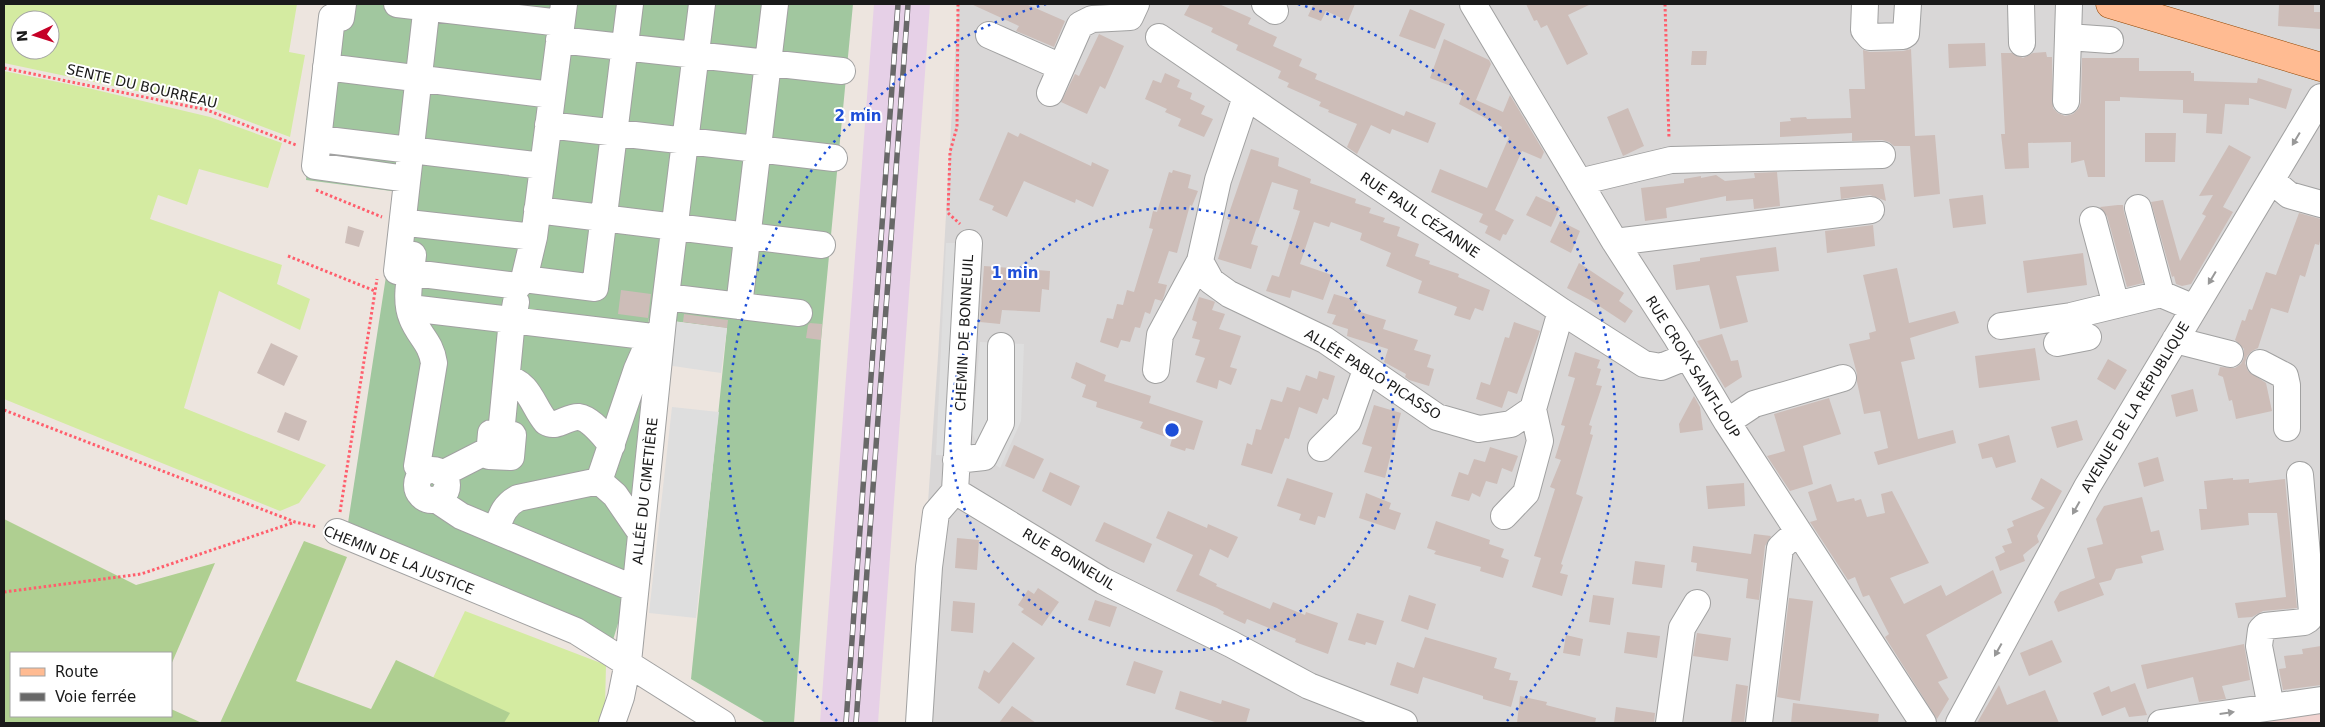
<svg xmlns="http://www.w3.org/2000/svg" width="2325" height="727" viewBox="0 0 2325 727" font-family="'DejaVu Sans',sans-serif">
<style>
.residential{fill:#d9d7d7}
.industrial{fill:#e6d0e7}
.military{fill:#f0d3d0}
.grass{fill:#d4eba1;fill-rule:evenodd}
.forest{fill:#afcf91}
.cemetery{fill:#a1c79f}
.parking{fill:#dedede}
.building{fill:#cdbdb8}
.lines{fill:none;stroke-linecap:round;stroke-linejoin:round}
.minor-casing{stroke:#a1a1a1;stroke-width:28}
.major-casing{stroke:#914500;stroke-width:29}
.path{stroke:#ff5e6c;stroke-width:3;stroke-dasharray:2.5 2.5;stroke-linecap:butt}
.minor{stroke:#fff;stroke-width:26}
.major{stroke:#ffbb92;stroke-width:28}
.rail-casing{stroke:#686868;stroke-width:5.5}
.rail{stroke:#fff;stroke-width:4;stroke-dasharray:11;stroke-linecap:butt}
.oneway{fill:#989898}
.ring{fill:none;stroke:#1d4ed8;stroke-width:2.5;stroke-dasharray:2.5 5}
.labels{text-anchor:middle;stroke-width:4;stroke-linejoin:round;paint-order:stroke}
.street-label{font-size:14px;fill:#1a1a1a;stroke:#fff}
.centre{fill:#1d4ed8;stroke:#fff;stroke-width:2.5}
.ring-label{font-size:15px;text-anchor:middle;font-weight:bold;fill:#1d4ed8;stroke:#fff;stroke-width:4;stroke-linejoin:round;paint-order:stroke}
</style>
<rect width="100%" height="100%" fill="#ede5df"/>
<path class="residential" d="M958 4H2321V723H913L938 356Z"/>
<path class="industrial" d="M874 4H930L878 723H820Z"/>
<path class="military" d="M2321 710V723H2240Z"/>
<path class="grass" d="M4 4H297L289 52 305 55 290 137 208 106 4 63ZM20 20H50V50H20Z
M4 71 92 89 210 117 282 143 268 188 199 169 187 205 158 195 150 219 282 265 277 284 310 299 300 330 219 291 184 408 326 465 299 503 280 511 4 399Z
M465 611 606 665 605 706 599 723H504L509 713 433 678Z"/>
<path class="forest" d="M4 519 136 585 215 563 171 665V653H11V716H171V709L202 723H4Z
M304 541 347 557 296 681 371 709 396 660 510 713 504 723H220Z"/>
<path class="cemetery" d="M326 4H853L821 340 794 723H766L691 679 727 328 649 318 620 617 613 640 348 523 399 192 306 180Z"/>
<path class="parking" d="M946 243H969L957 456 936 455Z
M671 321 727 328 721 373 666 365Z
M980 342 1024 344 1021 421 1000 468 984 457 972 433Z
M672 407 719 412 696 618 649 613Z"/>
<path class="building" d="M971 4H1026L1065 21 1054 47 1016 31 1019 26Z
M1190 4H1219L1251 18 1248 24 1277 37 1273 46 1302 59 1299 66 1317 74 1315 79 1404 116 1406 111 1436 123 1428 143 1392 129 1390 134 1371 125 1357 154 1347 147 1357 124 1328 112 1329 110 1319 106 1321 102 1287 87 1289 83 1278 78 1281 71 1236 50 1238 45 1211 32 1213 28 1184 15Z
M1309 4H1355L1348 21 1326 11 1321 21 1308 16 1313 5Z
M1526 4H1591L1568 15 1588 54 1567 65 1547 25 1541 28 1537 20 1534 21Z
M2279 4H2314V12H2321V29L2278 26Z
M1410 9 1445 24 1435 49 1399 36Z
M1099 34 1124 46 1105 89 1100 86 1087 114 1061 102 1075 74 1079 76Z
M1444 39 1489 60 1491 64 1476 100 1503 112 1510 95 1544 152 1541 159 1522 151 1495 210 1514 220 1506 235 1503 234 1500 241 1485 233 1488 226 1479 222 1483 214 1431 192 1440 169 1487 188 1509 137 1500 133 1502 127 1459 104 1464 91 1430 78Z
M1985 43 1986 66 1949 68 1948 44Z
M1911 49 1915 136 1935 135 1940 194 1914 197 1910 146H1894L1889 142 1882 140 1852 141V133L1780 137V122L1791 121 1790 118 1806 117 1807 119 1851 118 1849 89H1865L1863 50 1870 52 1903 51Z
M1692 51H1707L1706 65H1691Z
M2046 52 2047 57H2052L2053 108 2058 113 2065 116 2073 114 2079 108 2081 102 2082 58H2139V71H2191V73H2194V81L2257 83 2258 78 2292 89 2286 109 2249 98V105L2225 104 2222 134 2206 133 2207 114 2183 113V100L2120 97V101H2105V177H2088L2084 160 2071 163V142L2028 143 2029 168 2005 169 2001 134H2005L2001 53H2012L2023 58 2033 53Z
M1165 73 1180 80 1177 87 1192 93 1190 99 1205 106 1201 114 1213 119 1204 137 1178 126 1181 119 1165 112 1167 109 1145 99 1153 80 1161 83Z
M1628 108 1644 146 1623 156 1607 117Z
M1008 132 1018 137 1020 133 1091 166 1092 162 1109 170 1093 207 1076 199 1075 203 1024 181 1007 217 992 210 994 206 979 200Z
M2145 133H2176L2175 162H2145Z
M2229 145 2251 157 2223 207 2233 212 2191 284 2182 286 2176 284 2174 276 2172 277 2151 202 2163 200 2180 261 2206 216 2202 214 2213 195 2199 196Z
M1251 149 1279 158 1278 166 1311 179 1310 183 1356 199 1355 203 1371 208 1369 213 1385 218 1383 222 1400 227 1397 236 1419 244 1415 256 1430 261 1429 264 1459 274 1458 277 1490 290 1483 311 1475 308 1470 320 1454 315 1457 307 1418 293 1422 281 1386 266 1391 253 1360 240 1362 233 1331 222 1329 227 1314 222 1300 264 1332 275 1323 300 1292 290 1290 298 1266 291 1272 275 1279 277 1300 211 1293 209 1298 190 1272 182 1251 244 1258 246 1251 269 1218 259 1230 220 1227 219Z
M1173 170 1191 175 1188 188 1198 191 1192 206 1190 205 1177 253 1169 251 1158 283 1167 285 1164 296 1162 301 1155 299 1150 314 1145 312 1140 328 1135 327 1130 342 1121 340 1118 348 1100 342 1107 318 1113 319 1117 304 1123 305 1127 290 1134 292 1153 229 1149 228 1153 211 1157 212 1169 172 1172 173Z
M1777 172 1780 206 1754 209 1753 199 1726 201V196L1666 208 1667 218 1645 221 1641 188 1684 183V179L1701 176V178L1716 175 1725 181 1755 178 1754 173Z
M1883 184 1886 201 1870 195 1841 199 1840 187Z
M1983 195 1986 224 1953 228 1949 199Z
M1536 196 1560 207 1551 227 1526 215Z
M2118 205H2123L2124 212 2143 283 2127 287 2107 216 2100 207Z
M2299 213 2321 219V237L2319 245 2315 244 2305 277 2300 275 2288 313 2271 308 2258 348 2252 351 2247 356 2245 363 2248 371 2266 383 2272 411 2236 419 2232 400 2229 401 2223 377 2218 375 2220 367 2235 368 2241 364 2244 358V349L2235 340 2242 320 2245 321 2249 309 2252 310 2266 272 2276 275Z
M1560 221 1580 231 1571 253 1550 242Z
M1873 225 1875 246 1827 253 1825 231Z
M348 226 364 231 359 247 345 243Z
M1776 247 1779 271 1736 276 1748 322 1720 329 1709 285 1676 290 1673 265 1700 261V258Z
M2083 253 2087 285 2027 293 2023 261Z
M1579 263 1624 293 1619 301 1633 311 1625 323 1590 300 1567 288Z
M984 266 1050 271 1049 290 1042 289 1040 312 1002 310 1000 324 980 322Z
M1897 268 1909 323 1955 311 1959 323 1910 338 1915 359 1901 362 1918 439 1953 430 1956 443 1878 465 1874 452 1888 448 1880 411 1864 414 1857 382V374L1849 344 1870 339 1869 333 1876 331 1863 275Z
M621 290 651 294 648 318 618 314Z
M1334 294 1358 301 1354 310 1386 320 1383 329 1418 340 1414 350 1431 355 1427 367 1434 369 1429 386 1409 380 1405 377 1406 374 1384 362 1388 349 1347 336 1348 329 1332 324 1336 315 1327 313Z
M1199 297 1213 301 1215 302 1212 310 1225 314 1219 329 1241 336 1230 367 1237 369 1231 385 1219 380 1217 389 1196 382 1205 358 1195 355 1200 340 1192 338 1197 322 1192 320Z
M684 314 728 320 727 328 683 322Z
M1514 322 1540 331 1517 394 1508 391 1502 408 1476 399 1481 382 1490 385 1505 337 1509 338Z
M810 323 822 324 821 340 806 338 808 325Z
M1722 334 1731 361 1738 360 1742 377 1725 388 1697 341Z
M271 343 298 356 284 386 257 373Z
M2035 348 2040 380 1979 388 1975 356Z
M1575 352 1600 360 1597 368 1601 369 1596 385 1602 386 1589 425 1592 426 1590 434 1593 435 1576 494 1583 497 1561 564 1563 565 1560 573 1568 575 1562 596 1532 587 1541 558 1534 556 1555 489 1550 487 1561 460 1555 458 1565 426 1561 425 1575 378 1568 376Z
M2108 359 2127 370 2115 390 2097 379Z
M1076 362 1106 375 1104 381 1151 396 1149 403 1203 421 1194 450 1186 448 1185 451 1170 446 1172 439 1140 428 1143 422 1096 407 1097 402 1082 397 1086 385 1071 378Z
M1319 371 1335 376 1328 400 1323 398 1317 414 1299 407 1289 439 1285 438 1272 474 1241 465 1247 443 1252 445 1256 429 1261 430 1271 399 1282 402 1287 387 1300 391 1306 375 1317 379Z
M2193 389 2198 411 2176 417 2171 395Z
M1694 396 1700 407 1703 430 1680 433 1679 424Z
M1829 398 1841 434 1803 446 1813 484 1790 491 1767 456 1785 451 1774 414Z
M1374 405 1401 413 1385 478 1364 472 1372 447 1362 444Z
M285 412 307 421 299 441 277 432Z
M2077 420 2083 440 2057 448 2051 427Z
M2009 435 2016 462 1996 468 1992 457 1982 459 1978 444Z
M1014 445 1044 459 1034 479 1005 466Z
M1490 447 1518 456 1512 472 1502 468 1497 484 1486 481 1480 497 1472 493 1469 501 1451 496 1459 472 1468 475 1474 459 1485 462Z
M2158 457 2164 481 2144 487 2138 463Z
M1050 472 1080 486 1071 506 1042 491Z
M1287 478 1333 493 1325 518 1318 516 1315 525 1299 520 1301 514 1277 506Z
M2041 478 2062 491 2037 536 2039 542 2023 555 2025 561 2000 571 1995 557 2005 552 2002 546 2012 543 2007 529 2014 526 2012 521 2045 508 2031 499Z
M2233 478V480L2249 479V483L2285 479 2297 608 2263 611 2252 617 2238 618 2235 603 2286 597 2277 513H2248L2249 525 2201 530 2199 509H2207L2204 481Z
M1744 483 1745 506 1708 509 1706 486Z
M1831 484 1837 502 1854 498 1855 501 1861 499 1867 517 1885 513 1881 494 1892 491 1929 563 1890 578 1904 604 1941 585 1946 596 1993 570 2002 593 1926 635 1948 678 1938 682 1949 699 1937 719 1885 637 1889 634 1869 595 1863 597 1855 577 1848 580 1810 522 1817 520 1808 492Z
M1366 493 1391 503 1389 509 1401 513 1395 530 1359 518Z
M2142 497 2151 532 2159 530 2164 550 2141 556 2143 563 2116 569 2111 580 2099 583 2104 595 2058 612 2054 602 2060 592 2095 578 2087 548 2103 544 2096 519 2104 506Z
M1168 511 1207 528 1208 524 1238 537 1228 558 1210 549 1199 575 1217 584 1216 586 1270 609 1273 602 1305 615 1306 612 1338 623 1328 654 1295 642 1296 639 1247 619 1245 624 1223 614 1224 612 1217 608 1176 591 1193 555 1156 538Z
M1436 521 1490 540 1489 544 1504 549 1501 557 1509 560 1503 578 1480 571 1481 567 1434 554 1436 551 1427 548Z
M1104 522 1152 544 1144 563 1095 541Z
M1754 534 1771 536 1765 546 1759 600 1746 598 1748 579 1696 571 1697 563 1691 562 1693 546 1751 554Z
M957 538 979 540 977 570 955 568Z
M1635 561 1665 565 1662 588 1632 584Z
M1038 588 1059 602 1042 626 1021 612 1024 609 1018 605 1028 590 1034 594Z
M1409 595 1436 604 1428 630 1401 621Z
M1593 595 1614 598 1610 625 1589 622Z
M1789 598 1813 601 1800 701 1777 697Z
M1095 600 1117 607 1110 627 1088 620Z
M953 601 975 603 973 633 951 631Z
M1357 613 1384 621 1376 645 1366 642 1365 645 1348 640Z
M1627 632 1660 636 1657 658 1624 653Z
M1697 633 1731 638 1728 661 1693 656Z
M1566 635 1583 639 1580 656 1563 653Z
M1425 637 1497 658 1494 668 1511 673 1509 680 1518 681 1511 707 1483 699V696L1423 677 1418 694 1390 685 1397 662 1414 668Z
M2052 640 2062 662 2029 676 2020 653Z
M1013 642 1035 658 999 704 978 688 984 670 989 673Z
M2244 644 2250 680 2222 686 2226 699 2199 702 2193 677 2147 689 2141 665Z
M2321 646V685L2283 690 2279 669 2286 668 2284 656 2303 654 2302 649Z
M1134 661 1163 671 1155 694 1126 685Z
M2135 683 2147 715 2129 717 2125 707 2102 716 2093 693 2109 686 2111 692Z
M1736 684 1748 686 1744 723H1731Z
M1999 685 2007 705 2045 690 2059 723H1977Z
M1180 691 1221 704 1222 700 1250 709 1246 723H1218L1175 709Z
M1520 696 1547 702 1546 705 1596 718 1595 723H1517Z
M1793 703 1879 714 1878 723H1791Z
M1012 706 1036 723H999Z
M1616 707 1655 713 1654 723H1614Z"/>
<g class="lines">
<defs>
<path id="minor" d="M343 4 341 18 332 17 315 166 407 179
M397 4 561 23
M427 4 397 271 518 286 524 279 534 237 564 4
M1265 4 1275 11
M1473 4 1615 242 1677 338 1727 422 1923 723
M1865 4 1864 30 1870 37 1903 36 1906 34 1908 4
M2021 4 2022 43
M989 35 1061 67
M1159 37 1561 311 1644 364 1661 367 1688 356
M2068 37 2110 40
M559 40 842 71
M326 67 552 95
M1050 93 1080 25 1092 19 1130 17 1136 4
M2066 101 2069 4
M548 125 834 158
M319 139 543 166
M2271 180 2289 195 2321 204
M1579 182 1671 160 1882 155
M2138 208 2161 294
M537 210 822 245
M2093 220 2116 305
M417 224 534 237
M1615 242 1871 210
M413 255C411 274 404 300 412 318 419 336 431 342 434 363L417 466 422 473
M1200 261 1211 281 1229 294 1325 340 1437 417 1479 429 1511 424 1533 409
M524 279 595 288 630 4
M666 297 799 313
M739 306 775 4
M410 308 661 338
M2001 326 2071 316 2161 294 2194 308
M2175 340 2230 354
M2057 343 2088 337
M2260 363 2285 376 2287 385V428
M1156 370 1160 335 1200 261 1218 180 1246 97
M507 379C529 382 533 407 546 422 557 429 567 416 579 417 592 419 604 437 612 445
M1727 422 1754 404 1843 378
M491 433 513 435 511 457 489 456Z
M501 434 511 330 516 302
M1321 448 1348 421 1366 370
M956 460 984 457 1001 423V346
M417 485a15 15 0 1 1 30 0a15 15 0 1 1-30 0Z
M442 474 489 450
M955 491 1103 581 1231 644 1309 686 1404 723
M955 491 969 243
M437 500 461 516 635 589
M1504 516 1526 493 1540 441 1533 409 1561 311
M496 530C501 516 504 505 518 498L599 481
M337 532 576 631 722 723
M641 533 615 495 599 481 637 369 651 337
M2271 707 2259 646 2261 630 2265 626 2304 622 2309 619 2312 612 2300 475
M612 723 621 697 628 662 663 320 702 4
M919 723 929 567 936 513 955 491
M1669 723 1682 628 1697 603
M1759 723 1780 548 1798 531
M1959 723 2087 487 2321 97
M2161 723 2321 700"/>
<path id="major" d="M2110 4 2321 67"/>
</defs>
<use href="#minor" class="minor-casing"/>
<use href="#major" class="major-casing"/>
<path class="path" d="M958 4 957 127 950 152 948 213 960 224
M1665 4 1669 139
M4 68 207 110 296 145
M316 190 382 217
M288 256 375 291
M4 410 295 522 317 527
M340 512 377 279
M4 592 141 574 295 522"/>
<use href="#minor" class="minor"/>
<use href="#major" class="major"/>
<defs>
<path id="rail" d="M846 723 898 4
M856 723 908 4"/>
</defs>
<use href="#rail" class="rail-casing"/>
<use href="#rail" class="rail"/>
</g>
<defs><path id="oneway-solid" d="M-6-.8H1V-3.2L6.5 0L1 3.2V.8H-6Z" transform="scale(1.25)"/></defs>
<g class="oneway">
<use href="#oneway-solid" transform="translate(2296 139) rotate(121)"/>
<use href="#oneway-solid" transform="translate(2212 278) rotate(121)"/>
<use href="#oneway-solid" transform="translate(2076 508) rotate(119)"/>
<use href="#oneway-solid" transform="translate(1998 650) rotate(119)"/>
<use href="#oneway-solid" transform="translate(2227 713) rotate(-8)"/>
</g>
<g class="ring">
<circle cx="1172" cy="430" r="222"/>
<path d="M837 721A444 444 0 0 1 1046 4M1298 4A444 444 0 0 1 1507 721"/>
</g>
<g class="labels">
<g class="street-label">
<text transform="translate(142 86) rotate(13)" y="5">SENTE DU BOURREAU</text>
<text transform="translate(1420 215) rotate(34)" y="5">RUE PAUL CÉZANNE</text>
<text transform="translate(964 333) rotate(-87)" y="5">CHEMIN DE BONNEUIL</text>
<text transform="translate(1693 367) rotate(58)" y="5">RUE CROIX SAINT-LOUP</text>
<text transform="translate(1373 374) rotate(32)" y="5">ALLÉE PABLO PICASSO</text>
<text transform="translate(2135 407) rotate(-59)" y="5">AVENUE DE LA RÉPUBLIQUE</text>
<text transform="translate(645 491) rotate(-84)" y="5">ALLÉE DU CIMETIÈRE</text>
<text transform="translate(1069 559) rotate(31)" y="5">RUE BONNEUIL</text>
<text transform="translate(399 560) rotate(22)" y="5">CHEMIN DE LA JUSTICE</text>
</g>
</g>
<circle cx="1172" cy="430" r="8" class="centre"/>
<g class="ring-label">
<text x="858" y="121">2 min</text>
<text x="1015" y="278">1 min</text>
</g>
<rect width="2325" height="727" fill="none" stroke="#1a1a1a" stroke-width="10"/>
<rect x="10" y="652" width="162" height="65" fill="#ffffff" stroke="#a3a3a3"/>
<rect x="20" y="668" width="25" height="8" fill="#ffbb92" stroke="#a3a3a3"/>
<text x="55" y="677" font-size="15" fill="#1a1a1a">Route</text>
<rect x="20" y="693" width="25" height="8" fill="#686868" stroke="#a3a3a3"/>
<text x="55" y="702" font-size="15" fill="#1a1a1a">Voie ferrée</text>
<g transform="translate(35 35) rotate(266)"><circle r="24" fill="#ffffff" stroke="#a3a3a3"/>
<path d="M0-4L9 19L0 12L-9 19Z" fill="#c50026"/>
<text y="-8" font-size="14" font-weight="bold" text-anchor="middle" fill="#1a1a1a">N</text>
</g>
</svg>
